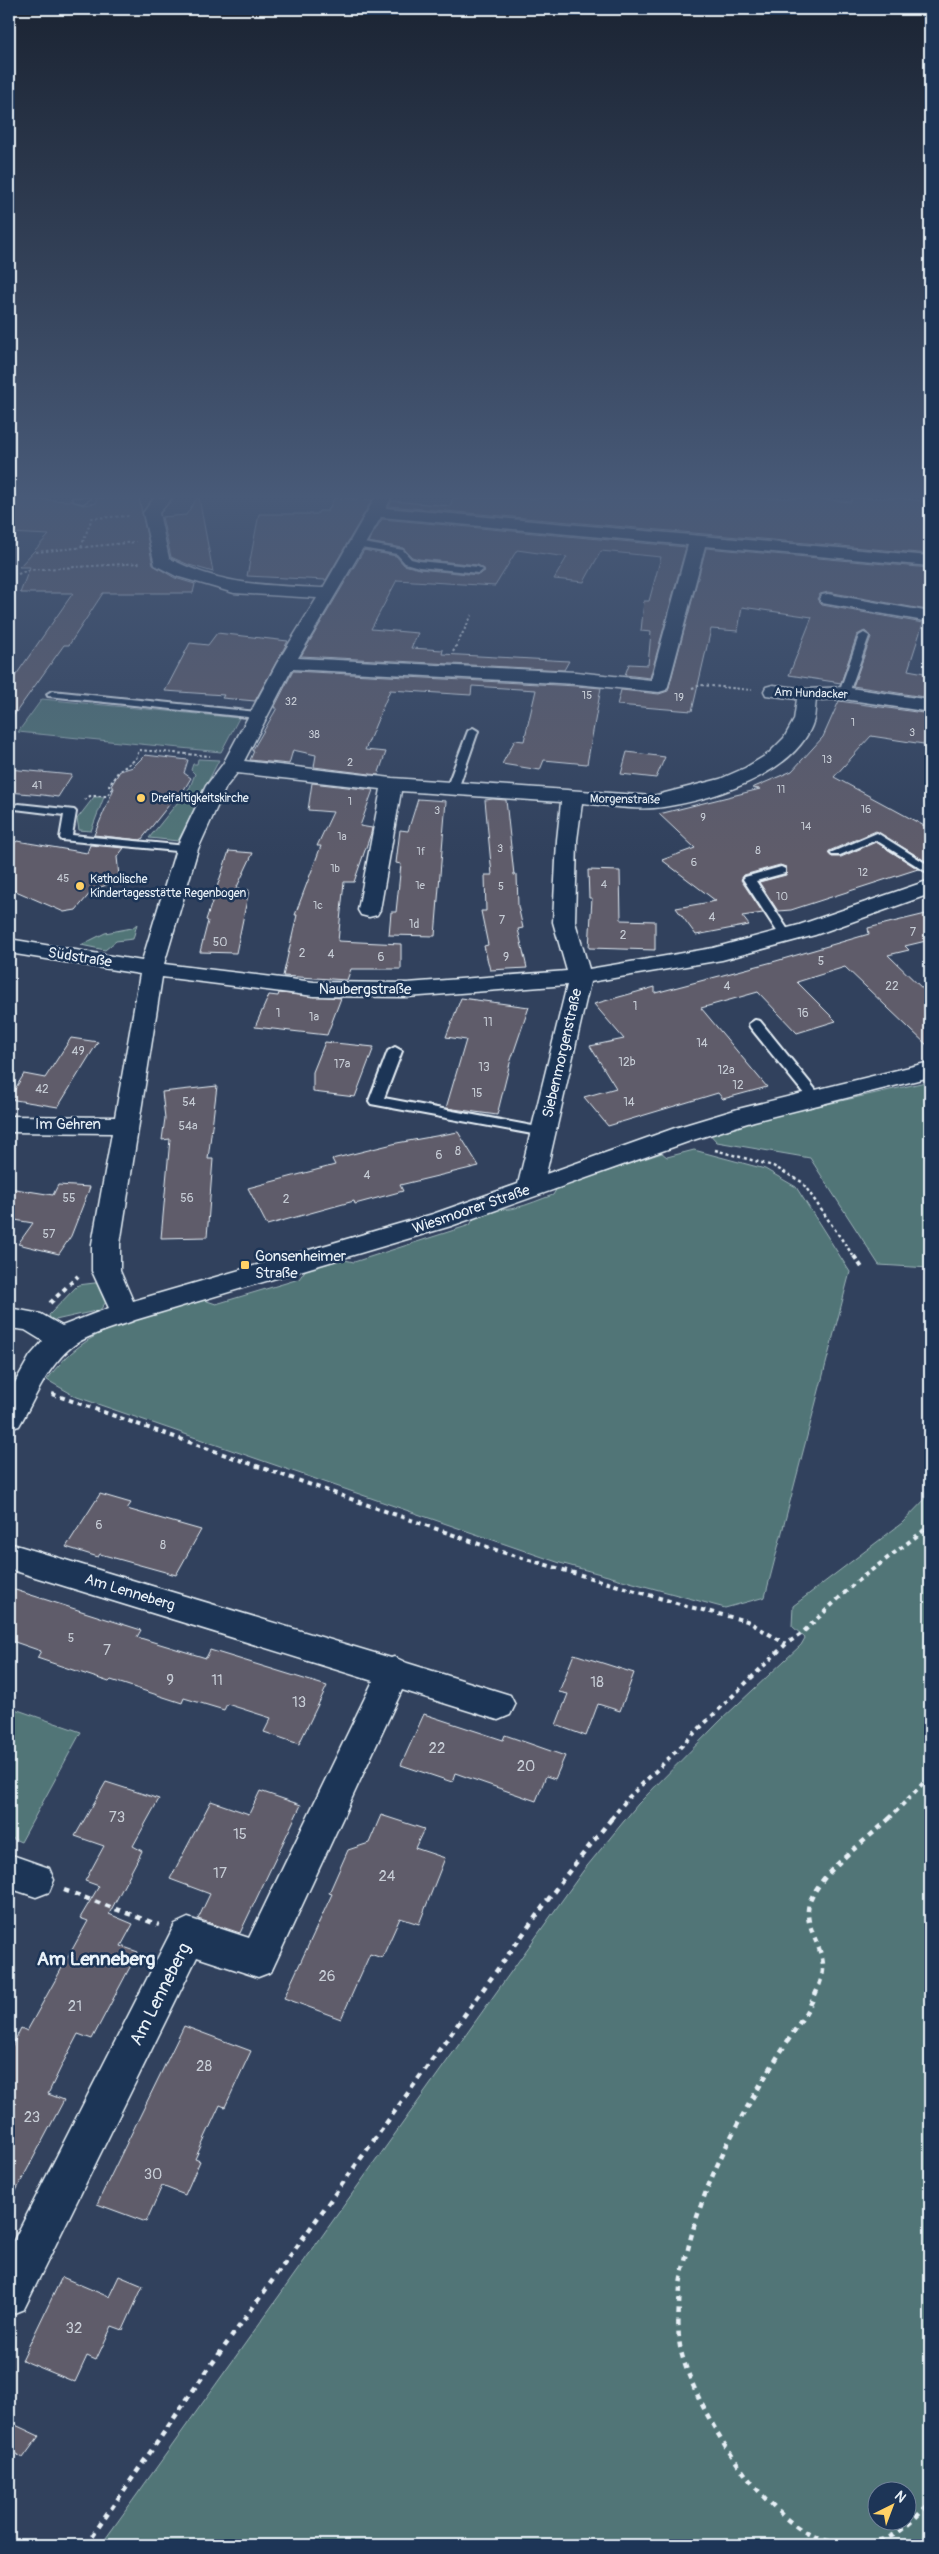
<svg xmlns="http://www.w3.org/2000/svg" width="939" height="2554" viewBox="0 0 939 2554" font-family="Pangolin,sans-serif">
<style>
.green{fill:#517577;stroke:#9cb3b8;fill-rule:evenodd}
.building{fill:#5f5c6b;stroke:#e8f1f8}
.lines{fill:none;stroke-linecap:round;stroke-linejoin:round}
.lane-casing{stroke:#e8f1f8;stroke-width:4}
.street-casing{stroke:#e8f1f8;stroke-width:3}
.path-far3{stroke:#e8f1f8;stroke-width:2;stroke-dasharray:2.5 2.5;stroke-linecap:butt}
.path-far2{stroke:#e8f1f8;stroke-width:2.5;stroke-dasharray:3 3;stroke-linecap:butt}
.path-far1{stroke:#e8f1f8;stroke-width:4;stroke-dasharray:4.5 4.5;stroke-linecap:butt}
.path{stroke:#e8f1f8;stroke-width:4.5;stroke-dasharray:5.5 5.5;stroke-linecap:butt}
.lane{fill:#1d3557;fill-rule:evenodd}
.street{fill:#1d3557;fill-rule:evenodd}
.poi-dot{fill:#ffd166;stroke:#1d3557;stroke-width:2}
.labels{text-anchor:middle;stroke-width:5;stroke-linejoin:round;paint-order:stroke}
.far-number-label{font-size:11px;fill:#c6ccd5}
.far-street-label{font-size:12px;fill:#e8f1f8;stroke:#1d3557}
.far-poi-label{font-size:12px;fill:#e8f1f8;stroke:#1d3557;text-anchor:start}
.number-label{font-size:12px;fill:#c6ccd5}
.street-label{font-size:15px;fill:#e8f1f8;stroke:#1d3557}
.poi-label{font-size:15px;fill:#e8f1f8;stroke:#1d3557;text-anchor:start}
.near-number-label{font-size:15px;fill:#c6ccd5}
.near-street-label{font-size:18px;fill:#e8f1f8;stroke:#1d3557}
.near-neighbourhood-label{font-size:19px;font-weight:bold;fill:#e8f1f8;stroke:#1d3557}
</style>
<rect width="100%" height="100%" fill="#31415d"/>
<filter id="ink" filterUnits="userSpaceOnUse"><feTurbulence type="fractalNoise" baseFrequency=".02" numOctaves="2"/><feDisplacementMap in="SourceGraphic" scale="10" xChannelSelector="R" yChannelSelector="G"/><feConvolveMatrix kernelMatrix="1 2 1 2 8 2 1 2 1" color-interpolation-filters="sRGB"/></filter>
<g filter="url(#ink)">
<path class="green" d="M42 699 239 718 221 752 18 732Z
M198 759 219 760 178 841 149 838 190 787 195 774 191 770 193 764H197Z
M94 797H104L91 831 79 830 77 819Z
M137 924 133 939 116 941 105 950 81 945 105 933 132 928Z
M930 1081V1268L879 1265 810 1158 717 1142 707 1131Z
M694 1150 765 1169 796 1187 850 1272 765 1597 725 1608 560 1563 77 1397 47 1380C87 1323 142 1318 204 1300L216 1304 299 1279 309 1265 331 1257 354 1262 470 1225C483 1200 494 1213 515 1208 528 1205 541 1199 553 1195L557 1188 662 1153 667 1157Z
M103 1282 106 1302 100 1310 51 1321 49 1315 78 1285Z
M930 1494V2545H101L583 1871 638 1804 721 1720 801 1645 805 1638 792 1626 793 1606 902 1523ZM876 2492H906V2522H876Z
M9 1707 81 1732 21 1842 9 1837Z"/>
<path class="building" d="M9 498 72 501 83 505 96 503V498H139L153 565 175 578 195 584 193 593H103L69 645H64L9 722V685L73 593H20L30 567H19L49 535 9 533Z
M197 498H199L213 572 189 565 171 557 162 517 186 515Z
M334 498 372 500 326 580 247 576 259 514H317L319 511H328Z
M453 498H810L851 502 852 498H898L930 502V554L389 506 392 501 450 506Z
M382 519 686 547 650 678 625 675 629 664 648 665 651 632 641 631 644 601H649L661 557 601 551 584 582 554 579 567 557 517 550 495 586 397 580 371 629 418 633 411 648 443 650 442 654 569 661 564 670 301 656 364 550 396 556 404 565 419 569 478 575 485 571 478 565 419 559 412 557 403 548 368 542Z
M706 548 930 568V601L927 610 828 592 820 594 817 599 822 605 923 623 908 670 930 674V698L853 686 871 637 865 631 857 635 841 683 789 675 812 617 742 607 738 631 711 629 692 711 617 705 621 690 659 694 668 691Z
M217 633 288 641 255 701 222 698 224 695 165 691 190 643 208 645Z
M293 671 576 686 601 688 587 764 544 760 540 770 502 764 515 740 524 741 536 690 472 686 471 695 390 690 365 750 386 752 378 775 314 767 316 755 293 750 289 764 250 760 254 751H252L277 708H274Z
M839 701 930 714V745L871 736 834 777 930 829V864L876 831 829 851V854L832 857H841L876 842 918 869 791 910 778 911 759 882 786 875V867L780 865 744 875 741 880 763 913 742 916 749 925 696 935 676 908 716 901 662 860 695 848 659 814 760 789 752 788 792 771 823 737Z
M627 752 665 757 656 778 621 774Z
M145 755 188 760 184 773 191 778 182 793 177 795 141 840 94 835 114 788 111 786 120 771 133 767Z
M9 769 72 775 58 797 43 795 9 792Z
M312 783 373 790 360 826 372 828 371 833 354 882H344L338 941 401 944V969H351L347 980 283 976 297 915H295L321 846H317L333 812 308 810Z
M418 799 446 801 435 936 389 935 391 912H396L401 864 396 863 400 830 408 831Z
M493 799 506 800 514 875H517L518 906 523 928 518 929 527 968 490 970 484 946 488 945 481 911H486L485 875H492L485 800Z
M17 841 87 853 90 845 124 848 117 857 119 876 113 882 92 891 76 910 64 912 9 888V849Z
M229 851 253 853 236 889 249 890 236 953 200 952 208 921 206 920Z
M588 870 620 871 621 920 655 921V950L589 948 592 898H589Z
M930 913V940L905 946 909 950 888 955 930 996V1048L845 967 797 982 836 1021 797 1033 758 992 701 1008 767 1087 723 1099 718 1093 608 1126 584 1097 616 1088 590 1046 624 1039 594 1004 655 987V993L776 961 869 934 868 928Z
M279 993 341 998 327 1035 255 1027 269 995 278 996Z
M461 998 529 1007 510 1063 497 1115 446 1108 466 1040 446 1037Z
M71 1038 98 1042 58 1107 9 1099 24 1074 45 1078Z
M325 1042 374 1047 355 1097 313 1092V1072Z
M217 1086 208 1159H213L207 1237 161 1238 170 1139 162 1140 165 1118 162 1092Z
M458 1132 479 1166 400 1185 403 1191 355 1204 354 1201 267 1225 248 1188 335 1165 332 1159 397 1143Z
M58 1185 90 1187 71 1236 59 1254 18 1244 33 1223 9 1219V1188L53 1195Z
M100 1494 131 1503 127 1509 201 1530 176 1575 100 1554 98 1557 66 1547Z
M9 1588 141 1630 137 1637 206 1658 210 1650 327 1686 299 1744 264 1732 271 1718 227 1704 224 1710 184 1698 182 1703 111 1680 109 1682 37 1658 41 1651 9 1640Z
M574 1654 634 1673 620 1711 598 1704 586 1736 556 1725 568 1694 559 1692Z
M424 1714 503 1740 505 1735 565 1756 555 1779 546 1776 536 1801 455 1773 452 1782 401 1765Z
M106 1782 159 1799 133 1846 142 1851 109 1914 133 1924 121 1946 138 1952 92 2039 78 2034 63 2063 48 2094 64 2100 9 2204V2052L21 2028 27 2031 88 1921 80 1918 99 1886 85 1881 104 1846 75 1836Z
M260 1791 301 1805 240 1933 198 1919 210 1894 170 1879 211 1801 249 1814Z
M381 1815 424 1829 415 1848 445 1858 419 1924 400 1918 382 1958 370 1954 341 2019 284 1998 332 1894 329 1893 348 1850 369 1843Z
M184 2026 251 2051 225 2107 220 2105 195 2159 200 2161 185 2195 162 2186 146 2222 97 2204Z
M119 2276 143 2286 123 2330 112 2326 96 2360 87 2356 75 2382 22 2360 62 2277 109 2297Z
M9 2422 39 2436 23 2458 9 2450Z"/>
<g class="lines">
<defs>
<path id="lane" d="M358 542 403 550 411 559 419 561 478 567 483 570 478 573 419 567 405 563 397 554 355 547 353 545Z
M864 633 869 636 849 693 840 695 839 693 859 636Z
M52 691 257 712 262 715 257 718 48 696 47 694Z
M473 728 478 731 458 789 452 792 448 791 446 789 468 731Z
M19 804 74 810 76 812 72 835 187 846 193 849 187 852 62 840 60 838 64 815 15 809V805Z
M877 833 930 866V874L876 840 840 855H832L830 853Z
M781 867 785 869V873L756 881 792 936 786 940 782 939 743 879 745 877Z
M755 1020 760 1021 819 1094 821 1097 819 1100H809L750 1027 749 1024Z
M395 1047 402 1051 384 1098 543 1128 550 1132 543 1136 371 1104 369 1101 388 1051Z"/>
<path id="street" d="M72 498H91L83 503 74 501Z
M154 498H172L159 513 169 558C222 586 265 585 323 588L375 498H391L386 508 930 556V566L705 546 668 686 666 690 659 692 576 684 292 669 244 761 392 778 653 796 720 779 745 768 768 754 784 738 794 720 797 699 766 695 764 691 766 687 773 685 807 689 844 687 930 700V712L844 699 816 700C815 706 815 713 814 719 799 775 704 803 654 808 631 810 605 805 582 803L577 840 575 922 589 969 713 948 799 925 930 880V894L815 935 722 960 590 982 546 1174 675 1128 738 1109 930 1062V1077L754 1121 693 1140 451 1226 135 1320C115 1328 91 1333 74 1345 48 1364 35 1399 19 1426L9 1429V1393L30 1356 43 1341 25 1330 9 1328V1308L41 1314 62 1326 109 1308 92 1271V1244L112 1133 9 1132V1116L115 1117 140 974 9 953V939L142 961 176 849 206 786 223 764 277 663 317 598 234 593 176 576 155 565 143 513ZM381 517 688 545 651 680 576 672 298 658ZM237 773 381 789 358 910 361 915 369 917 377 915 380 910 401 791 561 802 557 840 553 922 567 971 407 983 314 982 164 964 198 849 226 787ZM162 977 314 996 407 997 567 985 518 1184 433 1214 133 1301 120 1271V1244Z
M828 594 930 612V622L822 603 819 599 822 595Z
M9 1543 391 1658 394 1657 407 1663 510 1695 515 1705 510 1715 498 1720 402 1690 271 1972 258 1977 197 1957 24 2309 9 2315V2250L175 1924 188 1918 249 1938 373 1681 9 1569Z
M9 1854 49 1868 54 1880 49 1892 36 1897 9 1888Z"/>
</defs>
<use href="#lane" class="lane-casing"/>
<use href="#street" class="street-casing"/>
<path class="path-far3" d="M81 547 92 518 130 516
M36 552 136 542
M18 574 28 570 141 563
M453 652 472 615
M692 688 701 685 752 690
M85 800 90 796H107L112 789 109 786 118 772 136 759 139 750 210 756"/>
<path class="path-far2" d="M715 1150 773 1166 802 1182 854 1257"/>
<path class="path-far1" d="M854 1256 863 1269
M50 1303 78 1276
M52 1394 502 1552 690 1607 747 1621 786 1644
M611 1819 629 1797 786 1644 801 1634 856 1582 922 1532 930 1522
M889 1819 930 1776"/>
<path class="path" d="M890 1818C864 1843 825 1867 810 1901 800 1927 829 1950 822 1976 814 2006 791 2034 775 2061 738 2120 704 2181 688 2249 685 2262 681 2274 680 2287 679 2309 676 2334 682 2355 698 2411 758 2511 813 2536 834 2545 864 2547 885 2539 903 2532 917 2516 930 2503
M64 1890 159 1925
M86 2545 201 2379 563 1879 612 1818"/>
<use href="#lane" class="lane"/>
<use href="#street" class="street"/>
</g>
</g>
<linearGradient id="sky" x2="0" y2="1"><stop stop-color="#1b2433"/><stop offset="0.58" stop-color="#485a78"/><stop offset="1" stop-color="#485a78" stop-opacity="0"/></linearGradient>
<rect width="939" height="856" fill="url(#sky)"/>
<g class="poi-dot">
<circle cx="141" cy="798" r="5"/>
<circle cx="80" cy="886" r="5"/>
<rect x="240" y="1260" width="10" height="10" rx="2.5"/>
</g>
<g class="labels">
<g class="far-number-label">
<text x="587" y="699">15</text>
<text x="679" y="701">19</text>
<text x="291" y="705">32</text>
<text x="853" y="726">1</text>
<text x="912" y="736">3</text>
<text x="314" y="738">38</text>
<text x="827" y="763">13</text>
<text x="350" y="766">2</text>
<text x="37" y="789">41</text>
<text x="781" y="793">11</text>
<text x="350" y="805">1</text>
<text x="866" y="813">16</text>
<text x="437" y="814">3</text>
<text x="703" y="821">9</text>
<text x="806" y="830">14</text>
<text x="342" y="840">1a</text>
<text x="500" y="852">3</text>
<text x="758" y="854">8</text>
<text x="421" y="855">1f</text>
<text x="694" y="866">6</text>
<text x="335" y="872">1b</text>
<text x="863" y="876">12</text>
<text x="63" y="882">45</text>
<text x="604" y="888">4</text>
<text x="420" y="889">1e</text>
<text x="501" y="890">5</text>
<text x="782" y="900">10</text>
<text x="318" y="909">1c</text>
</g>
<g class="far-street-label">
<text transform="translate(811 693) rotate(2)" y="4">Am Hundacker</text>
<text transform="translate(625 799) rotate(1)" y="4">Morgenstraße</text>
</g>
<g class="far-poi-label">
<text x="151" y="802">Dreifaltigkeitskirche</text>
<text x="90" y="883">Katholische<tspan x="90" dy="14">Kindertagesstätte Regenbogen</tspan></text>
</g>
<g class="number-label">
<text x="712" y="921">4</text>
<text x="502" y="924">7</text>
<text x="414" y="928">1d</text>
<text x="913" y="936">7</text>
<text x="623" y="939">2</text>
<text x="220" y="946">50</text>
<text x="302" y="957">2</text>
<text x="331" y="958">4</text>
<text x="381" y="961">6</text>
<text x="506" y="961">9</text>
<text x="821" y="965">5</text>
<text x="727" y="990">4</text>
<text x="892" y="990">22</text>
<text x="635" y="1010">1</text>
<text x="278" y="1017">1</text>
<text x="803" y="1017">16</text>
<text x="314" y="1021">1a</text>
<text x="488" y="1026">11</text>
<text x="702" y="1047">14</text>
<text x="78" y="1055">49</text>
<text x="627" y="1066">12b</text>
<text x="342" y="1068">17a</text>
<text x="484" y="1071">13</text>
<text x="726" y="1074">12a</text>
<text x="738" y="1089">12</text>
<text x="42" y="1093">42</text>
<text x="477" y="1097">15</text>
<text x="189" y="1106">54</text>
<text x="629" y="1106">14</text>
<text x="188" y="1130">54a</text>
<text x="458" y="1155">8</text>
<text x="439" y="1159">6</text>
<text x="367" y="1179">4</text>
<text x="69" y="1202">55</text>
<text x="187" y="1202">56</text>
<text x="286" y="1203">2</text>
<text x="49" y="1238">57</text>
<text x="99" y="1529">6</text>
<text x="163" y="1549">8</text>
<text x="71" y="1642">5</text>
</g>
<g class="street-label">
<text transform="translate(80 957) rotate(9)" y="5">Südstraße</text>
<text x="365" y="994">Naubergstraße</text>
<text transform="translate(562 1053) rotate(-77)" y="5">Siebenmorgenstraße</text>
<text x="68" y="1129">Im Gehren</text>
<text transform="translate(471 1209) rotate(-19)" y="5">Wiesmoorer Straße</text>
<text transform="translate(130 1592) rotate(17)" y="5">Am Lenneberg</text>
</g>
<g class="poi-label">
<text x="255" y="1261">Gonsenheimer<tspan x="255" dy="17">Straße</tspan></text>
</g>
<g class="near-number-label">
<text x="107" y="1655">7</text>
<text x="170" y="1685">9</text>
<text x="217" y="1685">11</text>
<text x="597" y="1687">18</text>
<text x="299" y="1707">13</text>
<text x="437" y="1753">22</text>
<text x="526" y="1771">20</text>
<text x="117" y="1822">73</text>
<text x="240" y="1839">15</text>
<text x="220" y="1878">17</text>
<text x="387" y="1881">24</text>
<text x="327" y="1981">26</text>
<text x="75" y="2011">21</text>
<text x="204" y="2071">28</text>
<text x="32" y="2122">23</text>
<text x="153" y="2179">30</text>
<text x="74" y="2333">32</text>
</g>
<g class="near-street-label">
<text transform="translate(160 1994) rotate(-63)" y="6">Am Lenneberg</text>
</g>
<g class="near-neighbourhood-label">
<text x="96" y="1965">Am Lenneberg</text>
</g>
</g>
<rect width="939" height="2554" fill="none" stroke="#1d3557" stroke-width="30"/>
<rect x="15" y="15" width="909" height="2524" fill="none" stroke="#e8f1f8" stroke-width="2" filter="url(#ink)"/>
<g transform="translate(892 2506) rotate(42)"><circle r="24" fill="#1d3557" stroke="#6e8097"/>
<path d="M0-4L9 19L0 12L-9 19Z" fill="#ffd166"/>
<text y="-8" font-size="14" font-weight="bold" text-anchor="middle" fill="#e8f1f8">N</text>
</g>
</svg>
